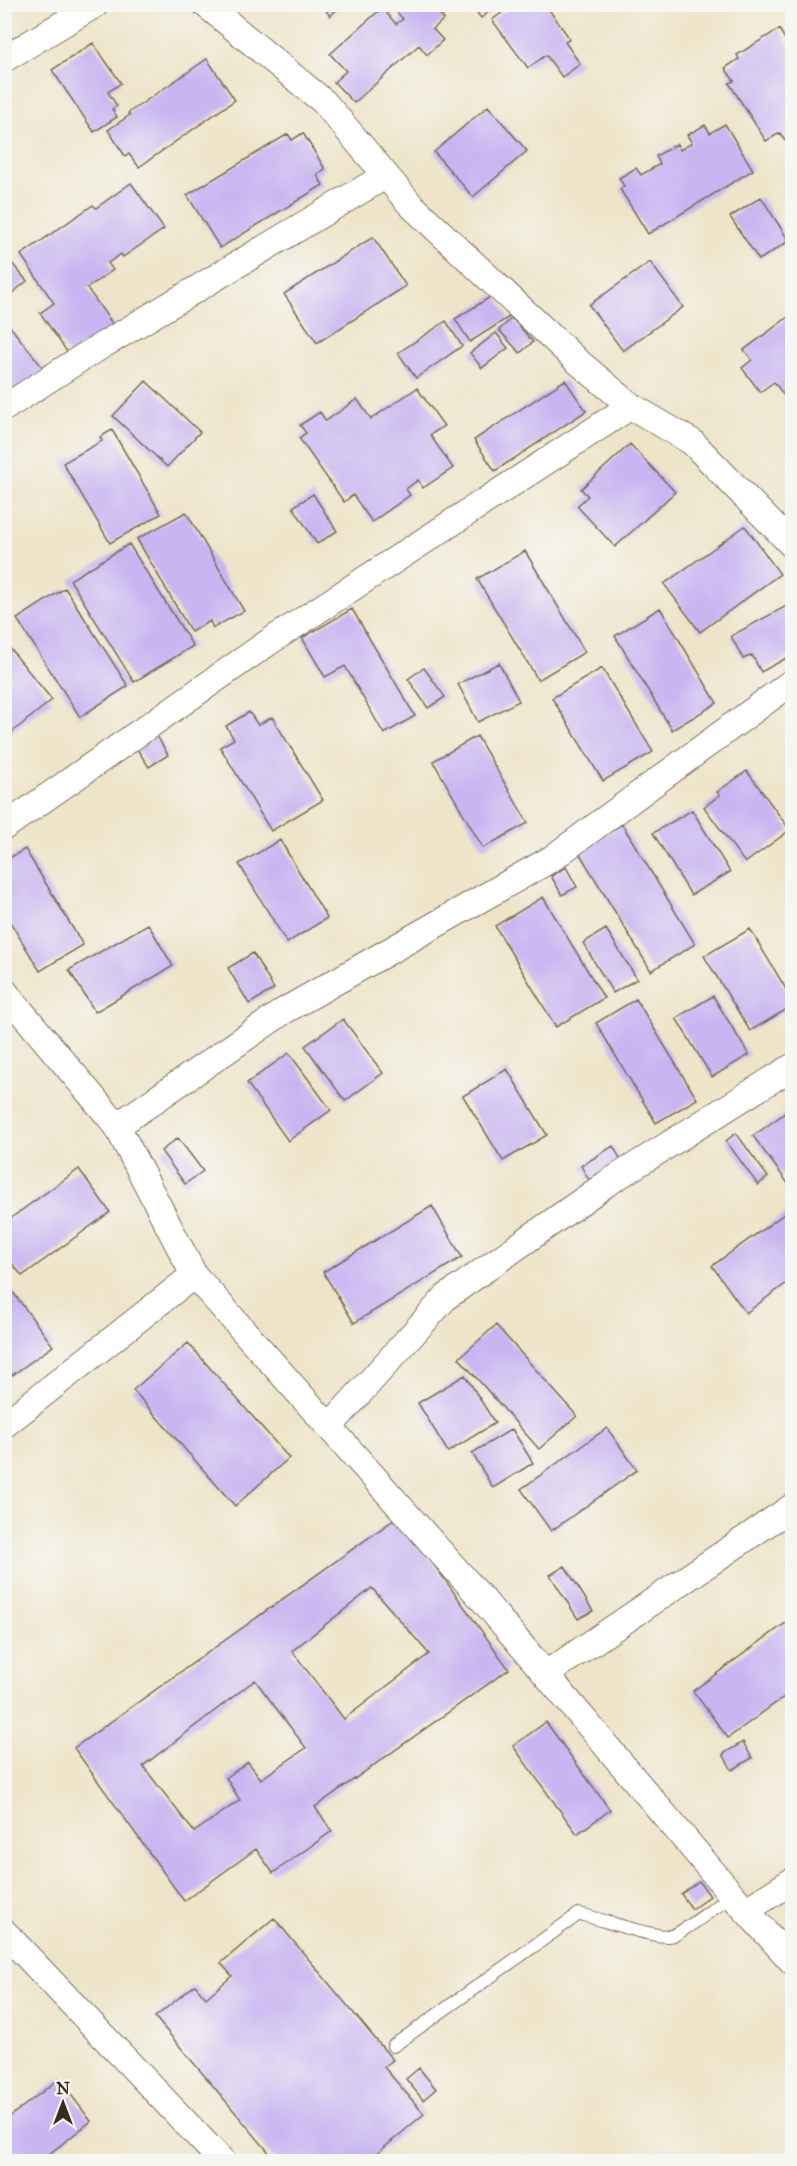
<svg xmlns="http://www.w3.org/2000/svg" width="797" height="2166" viewBox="0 0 797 2166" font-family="'IM FELL Great Primer',serif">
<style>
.building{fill:#c8b5f1;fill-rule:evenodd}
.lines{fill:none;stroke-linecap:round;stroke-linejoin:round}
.lane-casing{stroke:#7a6b5a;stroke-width:14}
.street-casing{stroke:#7a6b5a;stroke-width:28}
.lane{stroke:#fff;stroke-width:12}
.street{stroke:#fff;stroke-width:26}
</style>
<rect width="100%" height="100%" fill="#f6f6f2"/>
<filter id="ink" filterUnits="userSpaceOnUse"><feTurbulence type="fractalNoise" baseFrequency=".0167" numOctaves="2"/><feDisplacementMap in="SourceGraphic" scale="12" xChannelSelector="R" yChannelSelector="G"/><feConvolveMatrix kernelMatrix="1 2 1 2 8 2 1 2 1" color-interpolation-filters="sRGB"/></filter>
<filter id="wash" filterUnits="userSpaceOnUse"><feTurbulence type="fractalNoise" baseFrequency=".008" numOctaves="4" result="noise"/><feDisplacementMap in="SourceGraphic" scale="24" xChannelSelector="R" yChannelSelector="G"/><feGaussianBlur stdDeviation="1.35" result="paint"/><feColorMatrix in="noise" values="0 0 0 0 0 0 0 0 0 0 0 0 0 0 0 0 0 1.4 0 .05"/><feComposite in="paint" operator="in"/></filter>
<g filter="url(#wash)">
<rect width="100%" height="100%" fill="#eee4c9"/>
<g id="blocks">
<path class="building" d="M321 4H343L330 16Z
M470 4H499L481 18Z
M514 4H545L570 39 565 42 580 64 562 77 546 55 528 68 492 20Z
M390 5H431L444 19 433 29 443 40 427 55 419 45 354 103 334 82 346 71 330 54 382 8 396 24 403 19Z
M779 29 792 51V144L789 146 780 133 766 141 729 83 734 81 725 68 739 59 737 55Z
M93 43 121 83 108 92 117 106 112 109 117 117 94 132 52 70Z
M207 59 235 100 139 167 129 154 125 156 108 130 130 115 128 113Z
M488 106 527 151 473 197 434 152Z
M725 124 753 170 648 234 620 189 624 186 619 178 636 168 641 175 660 164 656 156 677 144 680 150 692 143 687 135 705 125 710 133Z
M303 133 325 169 317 175 323 185 220 248 187 195 288 134 292 140Z
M131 183 164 229 123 257 121 254 108 263 113 270 87 288 114 326 70 356 40 313 54 303 21 255 93 205 96 208Z
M761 197 789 241 759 260 730 217Z
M373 237 406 286 317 343 284 294Z
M4 254 27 281 4 300Z
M650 262 683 307 623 351 589 305Z
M495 294 509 317 470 342 455 319Z
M792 314V391L785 397 774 382 760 392 742 368 752 360 744 350Z
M512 318 533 342 520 353 499 330Z
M4 319 44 369 4 400Z
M446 321 462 346 416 378 398 353Z
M496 333 508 348 482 368 470 353Z
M565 380 586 411 495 471 474 440Z
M146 381 200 432 167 467 113 416Z
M417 388 444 426 430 435 453 468 423 488 418 480 406 489 410 495 372 522 353 495 344 502 299 438 306 433 300 425 320 412 326 421 357 399 371 419Z
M112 430 161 514 110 543 63 463 102 441 100 437Z
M630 444 675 492 615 547 577 506 588 496 581 489Z
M313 494 337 531 317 544 293 507Z
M186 512 244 611 213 628 210 621 191 632 137 539Z
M745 526 780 574 700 632 664 584Z
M129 544 193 646 134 682 70 580Z
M525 551 585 652 538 680 477 579Z
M65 588 128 686 80 717 17 619Z
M792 603V655L761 672 752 655 743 659 731 636Z
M660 608 717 703 672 730 615 636Z
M352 609 415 716 384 734 345 666 325 677 302 638Z
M4 641 52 700 12 732 4 723Z
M499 663 519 701 478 722 458 684Z
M424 668 445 697 428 708 408 679Z
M602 668 653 752 603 781 552 698Z
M249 712 258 725 272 717 323 800 271 831 220 747 234 739 226 726Z
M157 736 168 755 149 767 137 749Z
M477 736 528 823 483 848 433 761Z
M747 771 790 830 745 863 704 807 720 795 717 792Z
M692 810 730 872 691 895 653 833Z
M622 824 695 944 651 971 578 851Z
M280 840 327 918 287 943 239 864Z
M25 849 83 945 40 971 4 912V861Z
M566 867 577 887 562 895 551 876Z
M543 897 604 998 556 1027 495 926Z
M148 924 173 966 95 1012 69 970Z
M606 929 637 979 613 993 583 943Z
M750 929 792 999V1006L750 1031 704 956Z
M253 953 274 989 249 1004 228 968Z
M713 996 749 1055 712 1077 676 1018Z
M636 999 697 1099 656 1123 596 1023Z
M343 1019 383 1073 345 1101 305 1046Z
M289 1053 331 1110 288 1141 247 1083Z
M507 1069 547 1135 503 1161 463 1096Z
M785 1113 792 1123V1189L753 1136Z
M736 1133 768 1177 758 1185 726 1141Z
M178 1138 203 1171 185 1184 161 1151Z
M613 1146 621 1160 589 1180 581 1166Z
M79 1169 110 1212 22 1276 4 1253V1223Z
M432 1206 462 1257 354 1323 323 1272Z
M787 1212 792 1219V1279L746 1313 712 1266Z
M4 1280 53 1346 8 1378 4 1374Z
M496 1325 577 1416 539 1449 459 1358Z
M188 1343 289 1458 235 1506 133 1390Z
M465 1375 495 1423 448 1452 418 1403Z
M607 1428 637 1470 551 1531 521 1489Z
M512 1429 533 1463 493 1488 472 1453Z
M399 1516 509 1669 315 1807 332 1831 273 1873 256 1849 184 1901 74 1748ZM372 1588 429 1654 344 1719 292 1651ZM255 1680 306 1748 261 1779 248 1762 226 1778 240 1800 194 1832 143 1766Z
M565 1566 593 1611 578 1619 550 1575Z
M791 1619 792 1691 728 1738 693 1691Z
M546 1722 610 1810 577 1834 513 1746Z
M743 1742 752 1758 732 1770 723 1754Z
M699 1881 710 1896 692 1909 681 1894Z
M274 1918 393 2060 384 2067 424 2114 367 2162H277L155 2017 195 1985 206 1998 232 1976 221 1963Z
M419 2068 436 2089 423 2100 406 2079Z
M59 2079 91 2121 39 2162H4V2121Z"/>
</g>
</g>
<g filter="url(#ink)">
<use href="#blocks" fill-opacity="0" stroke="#7a6b5a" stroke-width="1.5"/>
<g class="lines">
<defs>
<path id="lane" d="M393 2046 579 1914C599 1918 660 1941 674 1935 691 1927 715 1906 733 1896"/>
<path id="street" d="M205 4 324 102 410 204 576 360 631 406 692 442 792 545
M4 59 96 4
M4 408 83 357 385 176
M4 827 269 642 631 406
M4 991 117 1126 194 1275 483 1600 733 1896 792 1961
M117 1126 284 1011 551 859 792 682
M4 1425 194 1275
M329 1427 446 1297 606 1184 792 1067
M546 1674 792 1507
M748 1909 792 1881
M4 1932 223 2162"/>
</defs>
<use href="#lane" class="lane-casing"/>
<use href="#street" class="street-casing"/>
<use href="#lane" class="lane"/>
<use href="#street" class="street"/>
</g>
</g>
<rect width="797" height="2166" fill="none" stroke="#f6f6f2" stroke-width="24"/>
<g transform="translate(63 2103)" stroke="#f6f6f2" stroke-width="4.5" paint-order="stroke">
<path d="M0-4.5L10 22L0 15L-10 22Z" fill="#3b2a1e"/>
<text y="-9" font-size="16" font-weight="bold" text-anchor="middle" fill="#3b2a1e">N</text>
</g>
</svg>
